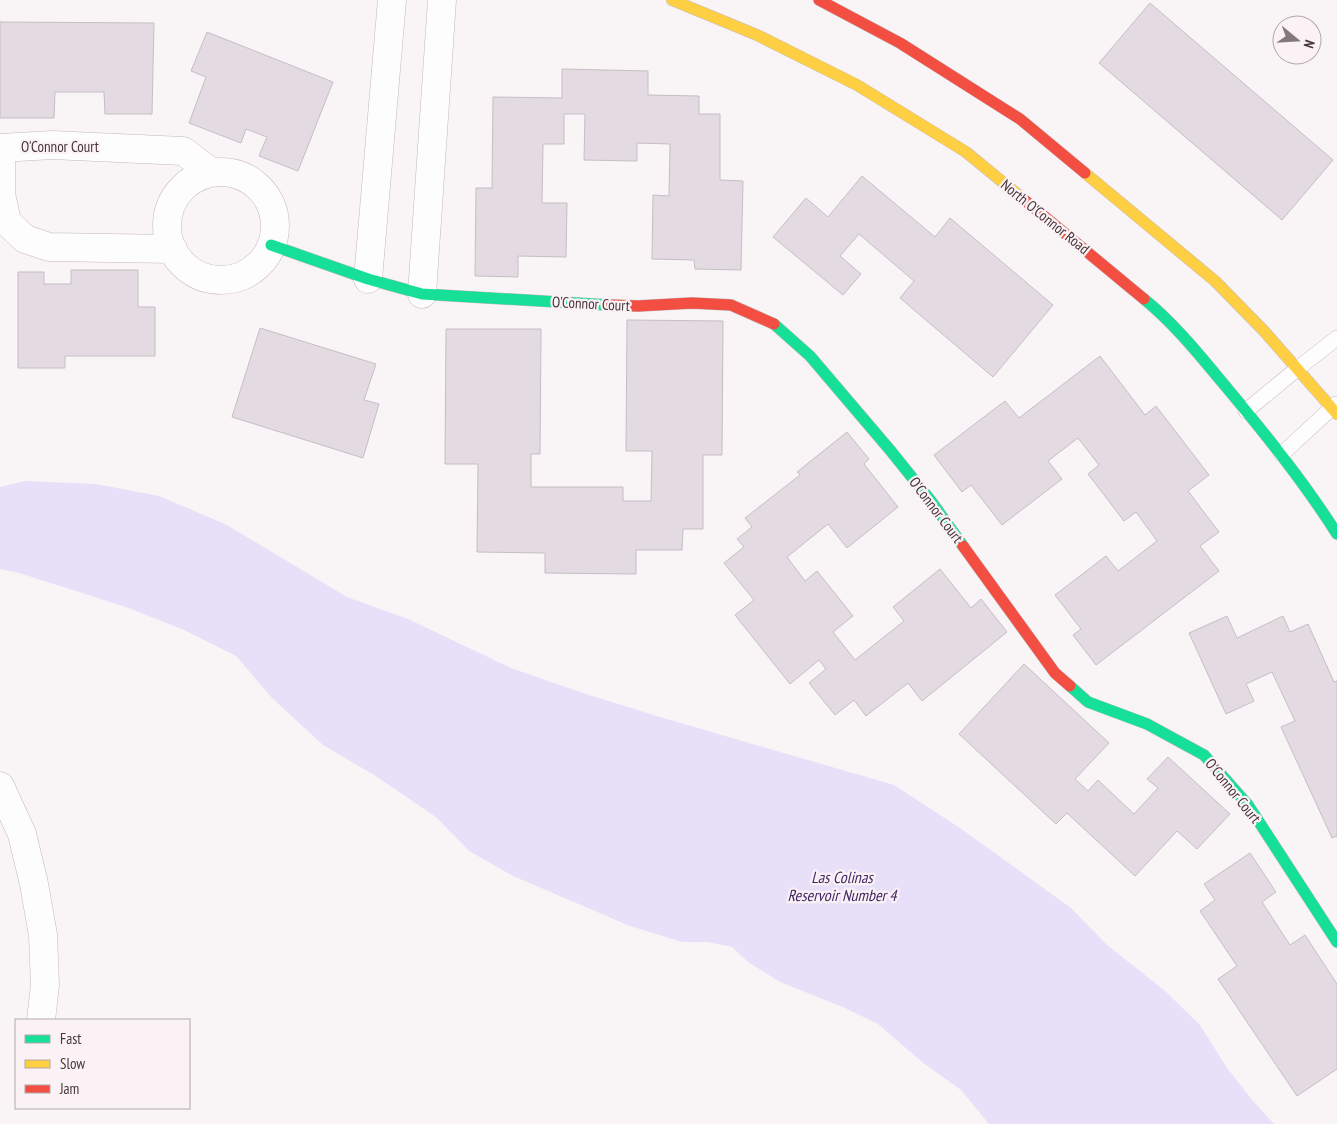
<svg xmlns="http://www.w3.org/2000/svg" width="1337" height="1124" viewBox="0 0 1337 1124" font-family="'PT Sans Narrow',sans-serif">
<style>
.water{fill:#e8e0f8}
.building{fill:#e3dbe1;stroke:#c5bec3}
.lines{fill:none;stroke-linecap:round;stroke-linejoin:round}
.lane-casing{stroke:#c3b9bd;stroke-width:16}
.street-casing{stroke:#c3b9bd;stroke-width:29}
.fast-casing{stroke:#c3b9bd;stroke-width:12}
.slow-casing{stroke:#c3b9bd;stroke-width:12}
.jam-casing{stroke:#c3b9bd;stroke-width:12}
.lane{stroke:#fefdfe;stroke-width:15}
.street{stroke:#fefdfe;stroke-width:28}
.fast{stroke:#16e098;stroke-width:11}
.slow{stroke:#ffcf43;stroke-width:11}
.jam{stroke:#f24e42;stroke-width:11}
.labels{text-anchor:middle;stroke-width:4.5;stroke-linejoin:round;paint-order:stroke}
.street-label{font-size:15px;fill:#47363c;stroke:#fbf2f5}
.water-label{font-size:16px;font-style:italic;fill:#412767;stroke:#fbf2f5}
</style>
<rect width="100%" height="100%" fill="#f9f4f6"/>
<path class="water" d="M25 481 96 484 159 496 225 524 347 597 408 619 511 668 583 693 660 717 894 785 960 828 1071 908 1107 945 1164 990 1200 1025 1227 1068 1253 1101 1274 1124H989L961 1090 922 1062 878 1024 845 1008 780 982 748 962 732 947 707 942H682L630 926 513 876 469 851 436 817 374 775 323 745 271 697 236 656 184 630 126 607 19 573 0 569V487Z"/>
<path class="building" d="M1150 3 1333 160 1282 220 1099 63Z
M0 22 154 23 152 114H105L104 92H55L54 118H0Z
M207 32 333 82 298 171 259 156 267 137 246 129 241 143 189 123 206 77 191 71Z
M562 69 648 71V95L699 96V114H720V180L743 181 741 270 695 269 694 260 652 259 653 195 669 196 670 144 637 143V161L584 160 585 114H564V144H543L542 203H567L566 257 518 256V277L475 276 476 188H492L493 97 562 98Z
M862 176 935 237 950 218 1053 305 993 377 900 298 914 281 859 234 840 256 861 274 843 295 773 237 806 198 828 217Z
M71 270H138V307H155V356H65V368H18V272H44V284H71Z
M627 320 723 321 722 455H703V529H683L682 550H636V574L545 573V553L477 552 478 464H445L446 329H541L540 454H531V487H623V501H651L652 451H626Z
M260 328 376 364 364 400 379 404 363 458 232 417Z
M1100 356 1145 415 1156 406 1209 475 1188 491 1219 532 1200 546 1219 571 1096 665 1073 635 1081 629 1055 595 1106 556 1118 571 1157 541 1136 512 1124 521 1088 474 1099 465 1078 438 1048 461 1062 479 1002 525 971 485 962 492 934 455 1005 401 1019 418Z
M847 432 869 459 864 464 898 507 847 548 828 524 787 557 805 581 817 571 853 616 833 632 855 660 904 621 893 607 940 569 971 608 981 599 1007 632 922 701 908 683 866 716 854 700 835 715 809 683 826 669 819 660 790 684 735 615 754 600 724 563 744 547 737 539 752 527 745 518 800 475 797 472Z
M1227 616 1237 638 1283 616 1290 632 1308 624 1334 682 1337 681V836L1332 838 1281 727 1295 721 1272 672 1246 684 1254 701 1226 714 1189 633Z
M1024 664 1109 743 1075 779 1088 791 1098 780 1134 814 1158 788 1147 779 1168 757 1230 814 1197 849 1177 831 1135 876 1067 813 1056 824 959 734Z
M1250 853 1276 892 1262 902 1290 945 1305 935 1337 984V1069L1297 1096 1218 979 1237 966 1200 911 1215 900 1204 884Z"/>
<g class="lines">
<defs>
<path id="lane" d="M1246 411 1297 369 1337 338
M1282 454 1336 404"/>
<path id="street" d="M167 226a54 54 0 1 1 108 0a54 54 0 1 1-108 0Z
M173 249 49 247 25 239 7 222 1 194V148L52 145 183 151 211 172
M368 279 392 0
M422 294 442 0
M0 786 22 834 34 884 43 935 45 985 41 1020"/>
<path id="fast" d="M271 245 368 279 422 294 608 305
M1144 299C1175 324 1201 357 1227 388 1266 435 1304 482 1337 534
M774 324 810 356 890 450 931 501 963 546
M1070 686 1088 702 1147 724 1204 755 1248 805 1337 942"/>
<path id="slow" d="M672 0 757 35 857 85 966 152 1022 198
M1085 173 1215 281 1264 331 1337 414"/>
<path id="jam" d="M819 0 900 43 1020 119 1085 173
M1022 198 1144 299
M608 305 638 306 692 303 731 305 774 324
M963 546 1055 673 1070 686"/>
</defs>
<use href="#lane" class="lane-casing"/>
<use href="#street" class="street-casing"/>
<use href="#fast" class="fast-casing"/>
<use href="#slow" class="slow-casing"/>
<use href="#jam" class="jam-casing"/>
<use href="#lane" class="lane"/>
<use href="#street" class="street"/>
<use href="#fast" class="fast"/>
<use href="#slow" class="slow"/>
<use href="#jam" class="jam"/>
</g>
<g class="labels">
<g class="street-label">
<text x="60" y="152">O'Connor Court</text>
<text transform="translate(1045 217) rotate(39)" y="5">North O'Connor Road</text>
<text transform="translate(591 304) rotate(3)" y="5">O'Connor Court</text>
<text transform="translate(936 510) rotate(53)" y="5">O'Connor Court</text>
<text transform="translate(1233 791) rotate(51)" y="5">O'Connor Court</text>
</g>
<g class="water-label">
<text x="842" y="883">Las Colinas<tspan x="842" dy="18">Reservoir Number 4</tspan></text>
</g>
</g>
<rect x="15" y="1019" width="175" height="90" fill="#fbf2f5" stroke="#b3a7ab"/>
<rect x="25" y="1035" width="25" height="8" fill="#16e098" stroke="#b3a7ab"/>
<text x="60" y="1044" font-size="15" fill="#47363c">Fast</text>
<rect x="25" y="1060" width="25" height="8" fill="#ffcf43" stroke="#b3a7ab"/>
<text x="60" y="1069" font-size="15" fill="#47363c">Slow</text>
<rect x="25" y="1085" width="25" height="8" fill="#f24e42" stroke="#b3a7ab"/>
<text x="60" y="1094" font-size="15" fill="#47363c">Jam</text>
<g transform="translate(1297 40) rotate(108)"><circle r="24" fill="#fbf2f5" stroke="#b3a7ab"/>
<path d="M0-4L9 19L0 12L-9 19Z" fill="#85787d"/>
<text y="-8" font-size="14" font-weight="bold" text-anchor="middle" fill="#47363c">N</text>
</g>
</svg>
